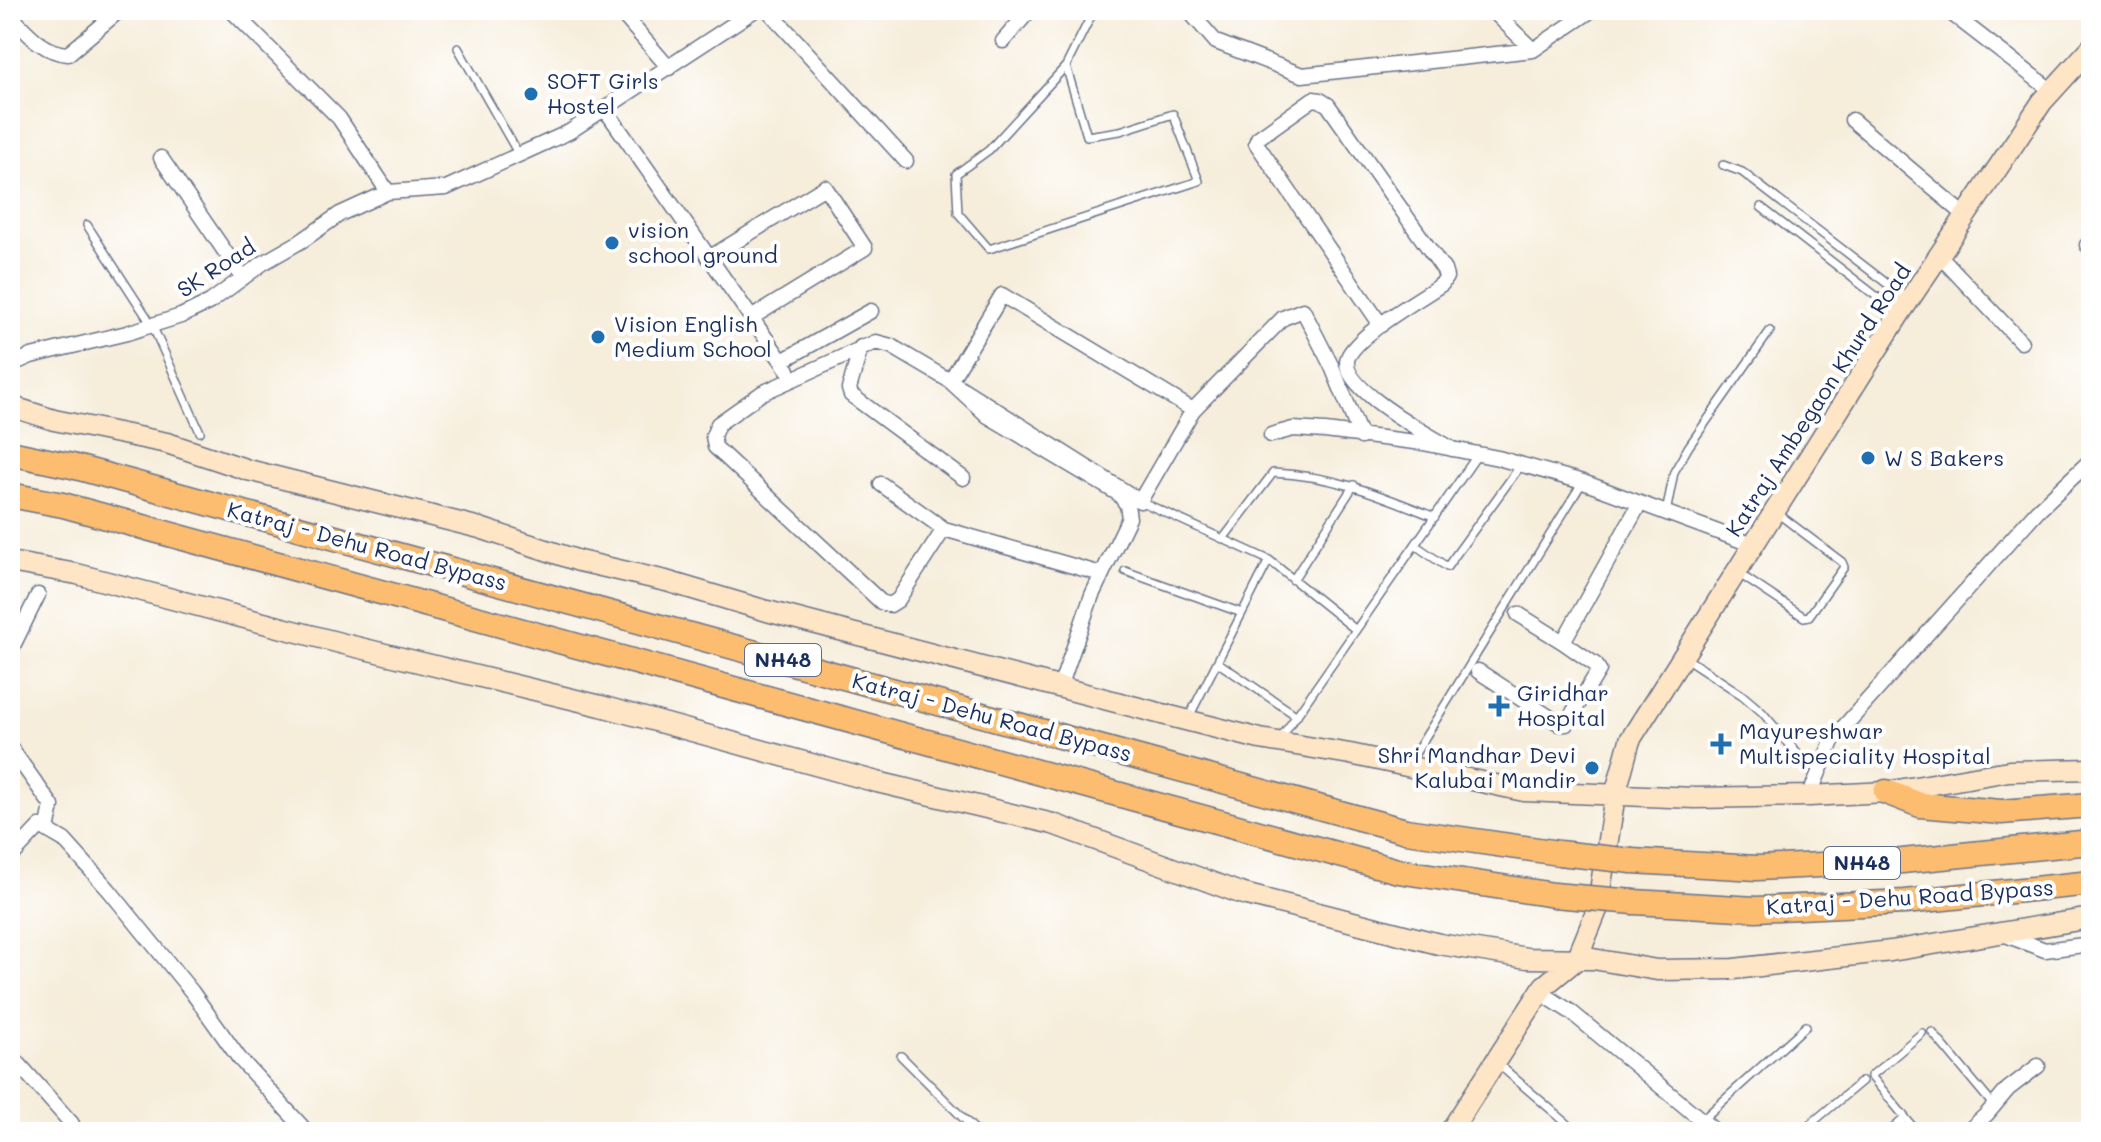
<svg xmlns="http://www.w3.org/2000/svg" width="2101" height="1142" viewBox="0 0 2101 1142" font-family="Mali,sans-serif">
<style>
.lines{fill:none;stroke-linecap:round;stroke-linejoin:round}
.lane-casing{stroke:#687289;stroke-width:10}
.street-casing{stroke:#687289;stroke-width:17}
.secondary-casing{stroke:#687289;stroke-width:23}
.highway-casing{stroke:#687289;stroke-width:27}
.lane{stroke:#fff;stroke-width:7}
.street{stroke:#fff;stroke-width:14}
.secondary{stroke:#fee5c5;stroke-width:20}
.highway{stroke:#fcbd6f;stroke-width:24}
.highway-bridge-casing{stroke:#687289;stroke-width:27;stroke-linecap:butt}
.highway-bridge{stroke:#fcbd6f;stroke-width:24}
.poi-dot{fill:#1f6fb2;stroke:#fff;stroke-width:3}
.labels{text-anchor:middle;stroke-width:8;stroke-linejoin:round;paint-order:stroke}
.shield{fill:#fff;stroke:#5f6d8e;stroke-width:2}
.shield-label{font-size:20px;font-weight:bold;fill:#1b2f5e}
.poi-label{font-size:22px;fill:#1b2f5e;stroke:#fff;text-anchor:start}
.street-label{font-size:22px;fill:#1b2f5e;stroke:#fff}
</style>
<rect width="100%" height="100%" fill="#fff"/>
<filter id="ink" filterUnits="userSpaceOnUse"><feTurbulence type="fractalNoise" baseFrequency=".0125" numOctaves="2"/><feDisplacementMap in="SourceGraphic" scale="16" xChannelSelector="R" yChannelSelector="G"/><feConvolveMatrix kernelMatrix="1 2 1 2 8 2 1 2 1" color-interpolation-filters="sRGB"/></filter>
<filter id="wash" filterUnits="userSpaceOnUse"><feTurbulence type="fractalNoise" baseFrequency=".006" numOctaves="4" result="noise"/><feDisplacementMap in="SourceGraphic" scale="32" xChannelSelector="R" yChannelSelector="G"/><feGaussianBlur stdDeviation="1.8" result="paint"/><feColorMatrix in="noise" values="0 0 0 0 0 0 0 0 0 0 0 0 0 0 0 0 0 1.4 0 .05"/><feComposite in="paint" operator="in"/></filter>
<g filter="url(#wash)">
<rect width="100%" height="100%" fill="#f6edda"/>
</g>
<g filter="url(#ink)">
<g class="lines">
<defs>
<path id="lane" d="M458 48 519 155
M1066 66 989 150 956 174 958 213 989 249 1199 181 1173 114 1120 131 1087 136 1066 66 1094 10
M1723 165 1742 172 1907 299
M1761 207 1898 313
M87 225 152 325 200 432
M1140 501 1269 560 1188 719
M1666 513 1674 472 1689 446 1770 331
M1223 539 1273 473C1336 476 1377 494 1435 517
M1415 545 1447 567 1521 465
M1269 560 1356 630
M1125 571 1242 613
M1738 573 1804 617 1809 616 1844 567 1842 562 1777 513
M1293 580 1354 485
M1684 657 1742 695 1762 712 1802 759
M1217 662 1297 716
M1281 738 1478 454
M1408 765 1582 483
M1932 1032 1994 1106
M901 1056 977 1132
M1497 1063 1577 1132
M1702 1120 1806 1026
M1801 1132 1862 1081
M1889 1132 1905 1118
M1917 1132 1871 1076 1922 1033"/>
<path id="street" d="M231 10 339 118 388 192
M619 10 669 68
M768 10 906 161
M1188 10 1216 42 1302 75 1533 50 1592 10
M1492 10 1533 50
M1947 10 2052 91
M10 15C28 33 42 52 68 54L120 10
M1003 41 1030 10
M605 109 788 370
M1852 120 1966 216
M161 158 243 278
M2087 245 2091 242
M1939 255 2021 342
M709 258 825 187 865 248 751 318
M1002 295 1193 410 1140 501 950 381Z
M1381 325 1256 143 1258 138 1313 99 1320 100 1328 105 1444 270 1446 277 1442 284C1418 300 1363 331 1349 355 1332 385 1430 435 1452 449
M861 347 849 389 851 395 963 478
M782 361 871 311
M10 365 31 356 127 333 181 316 210 302 263 263 303 240 340 214 388 192 446 188 569 132 755 10
M1193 410 1283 318 1303 310 1332 367 1361 437
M1271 435 1293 429 1325 431 1423 443 1498 458 1583 482 1753 545
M881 484 944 529 898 600 890 605 881 602 715 447 713 436 718 424 762 393 876 342 891 346 950 381 988 416 1119 494 1127 505 1129 518 1092 595 1060 687
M944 529 1101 574
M1518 614 1563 642 1640 503
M10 652 38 595
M1478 671 1560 724H1566L1599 670 1596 665 1563 642
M10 747 52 806 47 830
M1809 796 1833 739 2037 511 2091 460
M10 858 40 826 64 840 109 890 192 992 239 1058 307 1132
M2003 934 2045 950 2091 944
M1540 992 1571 1012 1716 1132
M10 1054 72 1124
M1967 1132 1987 1114 2008 1089 2038 1066"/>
<path id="secondary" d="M10 406 54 420 167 443 248 470 480 528 579 561 666 581 767 611 1166 715 1260 739 1350 754 1524 791 1695 798 1809 796 1886 792 2009 771 2091 769
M10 562 77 574 344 644 601 706 877 782 1053 824 1240 893 1439 944 1527 958 1593 959 1657 970 1734 969 1891 951 2091 918
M1450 1132 1544 986 1577 959 1597 910 1615 795 1630 740 1899 315 2042 102 2091 48"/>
<path id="highway" d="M10 453 72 466 1406 831 1559 853
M10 495 63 505 1398 871 1554 895
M1886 792 1920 805 2001 812 2091 805
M1632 861 1757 868 1902 861 2091 842
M1634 902 1756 909 1905 902 2091 883"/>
</defs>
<use href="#lane" class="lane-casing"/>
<use href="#street" class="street-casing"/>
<use href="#secondary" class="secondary-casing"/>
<use href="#highway" class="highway-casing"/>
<use href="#lane" class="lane"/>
<use href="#street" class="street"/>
<use href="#secondary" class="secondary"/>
<use href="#highway" class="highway"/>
<defs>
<path id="highway-bridge" d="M1559 853 1632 861
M1554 895 1634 902"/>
</defs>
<use href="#highway-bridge" class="highway-bridge-casing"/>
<use href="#highway-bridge" class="highway-bridge"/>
</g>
</g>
<g class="poi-dot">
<circle cx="531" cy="94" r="8"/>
<circle cx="612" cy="243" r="8"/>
<circle cx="598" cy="337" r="8"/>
<circle cx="1868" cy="458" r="8"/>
<path d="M1495 694h8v8h8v8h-8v8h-8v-8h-8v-8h8z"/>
<path d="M1717 732h8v8h8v8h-8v8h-8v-8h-8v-8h8z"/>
<circle cx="1592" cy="768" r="8"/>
</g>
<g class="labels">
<g class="shield">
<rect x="745" y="644" width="76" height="32" rx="6"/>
<rect x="1824" y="847" width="76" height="32" rx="6"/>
</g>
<g class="shield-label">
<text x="783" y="667">NH48</text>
<text x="1862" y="870">NH48</text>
</g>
<g class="poi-label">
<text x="547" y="89">SOFT Girls<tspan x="547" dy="25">Hostel</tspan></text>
<text x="628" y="238">vision<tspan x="628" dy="25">school ground</tspan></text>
<text x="614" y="332">Vision English<tspan x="614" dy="25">Medium School</tspan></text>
<text x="1884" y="466">W S Bakers</text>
<text x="1517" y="701">Giridhar<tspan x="1517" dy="25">Hospital</tspan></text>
<text x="1739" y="739">Mayureshwar<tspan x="1739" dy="25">Multispeciality Hospital</tspan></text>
<text x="1576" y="763" text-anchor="end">Shri Mandhar Devi<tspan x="1576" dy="25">Kalubai Mandir</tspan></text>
</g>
<g class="street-label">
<text transform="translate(216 268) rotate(-33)" y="8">SK Road</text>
<text transform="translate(1818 400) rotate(-57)" y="8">Katraj Ambegaon Khurd Road</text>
<text transform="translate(367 546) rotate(15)" y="8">Katraj - Dehu Road Bypass</text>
<text transform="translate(992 717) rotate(15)" y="8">Katraj - Dehu Road Bypass</text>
<text transform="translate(1910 897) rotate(-4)" y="8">Katraj - Dehu Road Bypass</text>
</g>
</g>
<rect width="2101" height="1142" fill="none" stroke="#fff" stroke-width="40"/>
</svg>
